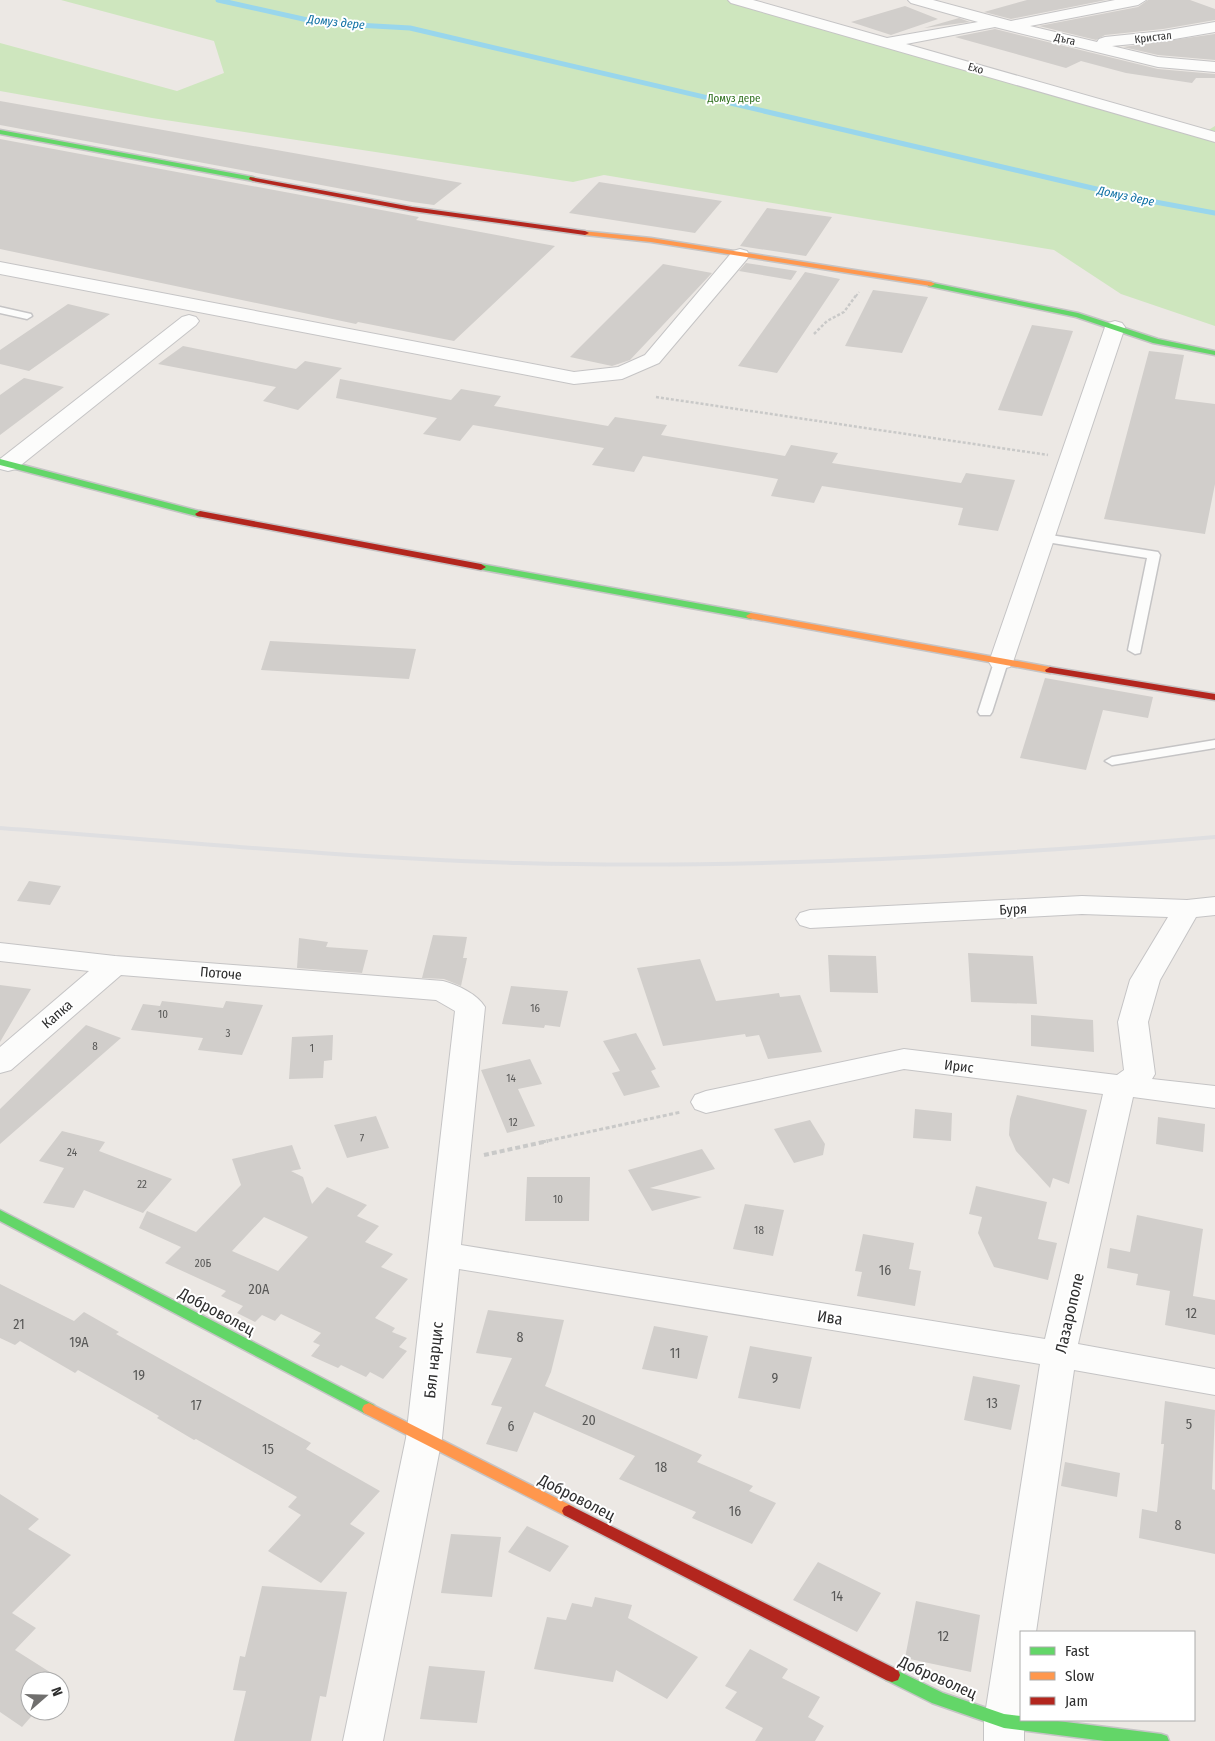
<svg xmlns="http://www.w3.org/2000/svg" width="1215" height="1741" viewBox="0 0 1215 1741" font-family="'Fira Sans Condensed',sans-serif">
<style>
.green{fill:#cee6be}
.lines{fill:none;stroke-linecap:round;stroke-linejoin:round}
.stream{stroke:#99d6ec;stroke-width:5}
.building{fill:#d1cecb;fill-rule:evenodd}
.lane-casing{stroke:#c5c4c5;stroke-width:3}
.street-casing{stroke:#c5c4c5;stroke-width:2}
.fast-casing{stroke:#c5c4c5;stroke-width:3}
.slow-casing{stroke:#c5c4c5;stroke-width:3}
.jam-casing{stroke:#c5c4c5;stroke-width:3}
.path-far3{stroke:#c9c9c8;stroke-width:2;stroke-dasharray:2.5 2;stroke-linecap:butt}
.path-far2{stroke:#c9c9c8;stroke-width:2.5;stroke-dasharray:3 2;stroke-linecap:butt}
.path-far1{stroke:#c9c9c8;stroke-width:3;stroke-dasharray:4 2.5;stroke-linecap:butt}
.path{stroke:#c9c9c8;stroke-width:4;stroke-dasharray:5 3;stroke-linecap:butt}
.lane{fill:#fcfcfb;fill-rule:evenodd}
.street{fill:#fcfcfb;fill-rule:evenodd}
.fast{fill:#63d668;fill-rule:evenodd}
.slow{fill:#ff974d;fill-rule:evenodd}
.jam{fill:#b3261e;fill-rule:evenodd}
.rail{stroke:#dfdfe1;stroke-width:4}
.labels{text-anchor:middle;stroke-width:4;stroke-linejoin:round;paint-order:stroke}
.far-street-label{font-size:11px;fill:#2e2e2e;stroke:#fff}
.far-park-label{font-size:11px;fill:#2c6e1b;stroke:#fff}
.number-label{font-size:11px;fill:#585857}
.far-water-label{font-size:12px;font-style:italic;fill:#0d6fa3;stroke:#fff}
.street-label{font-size:14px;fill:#2e2e2e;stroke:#fff}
.near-number-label{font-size:14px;fill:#585857}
.near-street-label{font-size:16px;fill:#2e2e2e;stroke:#fff}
</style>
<rect width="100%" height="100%" fill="#ece8e4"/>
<path class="green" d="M61 0H751L1202 134 1215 126V326L1121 294 1054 250 604 175 573 182 152 118 0 91V43L177 91 224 73 214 41Z"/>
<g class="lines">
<path class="stream" d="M218 0 321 23 410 28 1139 199 1215 213"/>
</g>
<path class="building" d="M1027 0H1106L1011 19 984 12Z
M1148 0H1190L1215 9V20L1163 29 1105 35 1096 40 1039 26 1138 7Z
M905 6 938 19 891 35 851 22Z
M959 18 970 22 924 28Z
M995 29 1158 69 1215 74V78H1196L1192 83 1126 73 1081 61 1066 68 955 37Z
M1215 34V60L1158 55 1123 47Z
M0 101 462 183 434 205 412 202 0 125Z
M0 139 419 217 416 220 555 246 454 341 358 322 356 324 0 249Z
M599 182 722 201 695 233 569 213Z
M767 208 832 217 806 256 740 246Z
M746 263 797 271 791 280 739 271Z
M663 264 712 273 630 360 612 366 570 357Z
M805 272 840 279 777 373 738 366Z
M873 290 928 297 902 353 845 346Z
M68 304 110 314 29 371 0 364V350Z
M1032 325 1073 331 1042 416 998 410Z
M183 346 296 369 305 361 342 368 298 410 263 401 276 387 158 364Z
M1149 351 1184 355 1175 399 1215 404V484L1205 534 1104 519Z
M24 378 64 387 0 435V395Z
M340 379 451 400 461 389 501 396 494 406 608 426 615 417 667 425 661 435 785 456 791 445 838 453 832 463 961 483 966 473 1015 480 998 531 958 525 963 508 822 486 814 503 771 496 778 479 643 456 634 472 592 465 604 448 473 425 460 441 423 434 437 418 336 398Z
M270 641 416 649 409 679 261 670Z
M1045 678 1153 697 1148 718 1103 710 1086 770 1020 758Z
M29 881 61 886 50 905 17 901Z
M433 935 467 937 463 958H467L461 986 444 979 422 978Z
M299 938 328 942 326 947 368 950 362 973 297 968Z
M968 953 1033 956 1037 1004 971 1002Z
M828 955 876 956 878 993 830 992Z
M700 959 716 1001 779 993 780 997 800 995 822 1052 768 1059 759 1035 746 1037 745 1034 663 1046 637 968Z
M0 985 31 989 0 1042Z
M511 986 568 991 560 1027 545 1025 544 1028 502 1024Z
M162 1001 223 1008 226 1001 263 1005 242 1055 198 1050 203 1038 131 1030 143 1004 160 1006Z
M1031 1015 1093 1020 1094 1052 1031 1046Z
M86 1025 121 1038 0 1144V1109Z
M636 1033 656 1069 651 1071 660 1087 624 1096 612 1073 620 1071 603 1041Z
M333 1035 332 1060 324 1061 323 1078 289 1079 292 1037Z
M530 1059 542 1084 518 1089 535 1126 507 1133 481 1070Z
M1017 1095 1087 1110 1069 1184 1053 1178 1050 1188 1016 1151 1009 1135 1010 1119Z
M915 1109 952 1113 951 1141 913 1138Z
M376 1116 389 1148 347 1158 334 1125Z
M1158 1117 1205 1124 1203 1152 1156 1144Z
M810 1120 825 1144 823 1155 794 1163 774 1129Z
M62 1131 105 1142 99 1151 172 1179 143 1213 84 1190 74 1208 43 1203 64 1168 39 1161Z
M292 1145 301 1169 291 1171 303 1177 312 1204 327 1187 367 1205 357 1216 379 1226 365 1242 393 1254 381 1267 408 1279 375 1318 395 1328 392 1332 407 1338 399 1347 407 1351 383 1379 370 1372 366 1377 341 1365 338 1368 311 1356 320 1345 313 1342 321 1333 281 1314 275 1321 262 1315 255 1322 237 1313 243 1306 221 1296 226 1291 165 1263 181 1247 139 1228 147 1211 196 1232 241 1185 232 1159ZM264 1217 308 1237 278 1271 232 1251Z
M702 1149 715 1169 650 1188 702 1197 652 1211 628 1170Z
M527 1177H590L589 1221H525Z
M976 1186 1047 1202 1038 1239 1057 1243 1048 1280 994 1267 978 1233 982 1217 969 1214Z
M745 1204 784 1210 773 1256 733 1249Z
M1137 1215 1203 1229 1193 1296 1215 1300V1335L1165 1325 1170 1291 1136 1285 1138 1274 1107 1268 1110 1248 1130 1252Z
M863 1234 914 1243 909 1269 921 1271 915 1306 857 1296 862 1272 855 1271Z
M0 1284 74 1321 84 1312 119 1332 116 1334 311 1443 306 1449 380 1491 350 1524 365 1533 321 1583 268 1551 301 1515 288 1507 297 1497 196 1439 194 1440 157 1418 159 1416 78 1370 75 1373 20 1341 15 1345 0 1338Z
M488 1310 564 1320 551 1372 545 1386 702 1455 697 1462 753 1486 749 1491 776 1503 752 1544 692 1518 696 1512 619 1479 635 1456 534 1412 517 1452 486 1444 502 1407 491 1405 512 1358 476 1353Z
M654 1326 708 1336 697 1379 642 1369Z
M750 1346 812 1357 800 1409 738 1398Z
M973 1376 1020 1385 1011 1430 964 1420Z
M1165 1401 1215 1410 1212 1489 1215 1490V1554L1139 1538 1142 1509 1157 1512 1164 1444H1161Z
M1065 1462 1120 1473 1117 1497 1061 1486Z
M0 1494 39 1519 28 1529 71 1555 12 1613 36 1628 15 1650 64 1681 60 1686V1681H30V1711H36L22 1727 0 1712Z
M527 1526 569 1546 550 1572 508 1552Z
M451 1534 501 1537 492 1597 441 1593Z
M818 1562 881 1593 857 1632 793 1600Z
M262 1586 347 1592 326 1697 320 1696 311 1741H234L246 1691 233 1690 240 1656 245 1657Z
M595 1597 632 1605 628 1618 698 1657 667 1699 616 1670 613 1682 534 1669 547 1617 566 1620 572 1603 592 1607Z
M916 1601 980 1615 971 1672 905 1658Z
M750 1649 788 1669 782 1678 820 1697 808 1717 824 1726 815 1741H755L763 1728 725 1708 737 1692 725 1686Z
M429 1666 485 1671 477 1723 420 1719Z"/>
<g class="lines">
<defs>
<path id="lane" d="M0 307 31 314 32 316 27 319 0 313Z
M1044 534 1158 552 1160 555 1140 653 1135 654 1128 650 1147 558 1040 541 1038 538 1040 535Z
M1001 658 1008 662 992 712 990 715H980L978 712 994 662Z
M1215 740V748L1112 765 1105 761 1112 757Z"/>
<path id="street" d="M728 0H753L887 38 978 22 911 3 908 0H933L1011 21 1115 0H1146L1138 5 1030 26 1097 42 1099 39 1105 37 1163 31 1215 22V32L1163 41 1112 46 1158 57 1215 62V72L1158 67 995 27 906 44 1215 132V142L731 3Z
M740 249 747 251 749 255 747 259 659 363 622 379 574 384 0 274V262L574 372 618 367 645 355 733 251Z
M189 315 196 317 199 321 196 325 16 469 8 471 0 469V459L182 317Z
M1115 321 1122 323 1125 327 1013 662 1010 667 1001 669 992 667 989 662 1105 327 1108 323Z
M1082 896 1187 900 1215 897V915L1196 917 1160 980 1148 1022 1155 1074 1152 1079 1215 1086V1108L1133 1097 1078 1344 1215 1369V1395L1074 1370 1036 1632H1021V1720H1024V1741H984V1721L1040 1364 459 1269 442 1438 383 1741H343L406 1438 455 1011 436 1000 121 975 11 1070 0 1073V1047L89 971 0 961V943L115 956 443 981C458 985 477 994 485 1007L461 1245 1045 1339 1103 1094 904 1069 706 1113 695 1109 691 1102 695 1095 706 1091 904 1049 1117 1075 1124 1070 1118 1022 1130 980 1168 917 1082 914 810 928 800 925 796 919 800 913 810 910Z"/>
<path id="fast" d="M0 130 253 177 257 179 253 181 0 134Z
M928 282 1078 313 1158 339 1215 351V355L1153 343 1076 317 928 286Z
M0 459 203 512 205 514 200 517 0 465Z
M481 564 751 613 756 616 751 619 478 569 476 567Z
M0 1210 374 1405 376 1409 374 1413 369 1415 364 1413 0 1221Z
M892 1668 943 1693 1004 1714 1021 1716V1720H1050L1161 1734 1167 1736 1169 1741H1105L1004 1728 932 1703 886 1680 884 1675 886 1670Z"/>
<path id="slow" d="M582 231 651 238 931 282 935 284 931 286 651 242 585 235 581 233Z
M751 613 1050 667 1055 670 1050 673 748 618 746 616Z
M369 1403 574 1507 576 1511 574 1515 569 1517 564 1515 364 1413 362 1409 364 1405Z"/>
<path id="jam" d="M250 177 412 207 585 231 589 233 585 235 412 211 253 181 249 179Z
M200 511 481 564 486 567 481 570 197 516 195 514Z
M1050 667 1215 694V700L1046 672 1045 670Z
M569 1505 898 1670 900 1675 898 1680 892 1682 886 1680 564 1515 562 1511 564 1507Z"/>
</defs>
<use href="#lane" class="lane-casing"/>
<use href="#street" class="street-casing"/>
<use href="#fast" class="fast-casing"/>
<use href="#slow" class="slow-casing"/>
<use href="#jam" class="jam-casing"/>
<path class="path-far3" d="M856 296 859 292"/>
<path class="path-far2" d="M814 334 827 321 844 312 857 294
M656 397 1048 455"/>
<path class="path-far1" d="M542 1142 681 1112"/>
<path class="path" d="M484 1155 548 1141"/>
<use href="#lane" class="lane"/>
<use href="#street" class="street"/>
<use href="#fast" class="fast"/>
<use href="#slow" class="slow"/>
<use href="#jam" class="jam"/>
<path class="rail" d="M0 828C173 841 345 858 519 863 751 869 983 857 1215 837"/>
</g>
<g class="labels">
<g class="far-street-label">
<text transform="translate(1153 37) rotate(-7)" y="4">Кристал</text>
<text transform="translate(1065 39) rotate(13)" y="4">Дъга</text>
<text transform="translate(976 68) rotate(16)" y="4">Ехо</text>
</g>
<g class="far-park-label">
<text x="734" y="102">Домуз дере</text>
</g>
<g class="number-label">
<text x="535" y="1012">16</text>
<text x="163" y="1018">10</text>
<text x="228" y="1037">3</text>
<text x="95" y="1050">8</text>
<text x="312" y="1052">1</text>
<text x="511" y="1082">14</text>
<text x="513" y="1126">12</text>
<text x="362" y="1142">7</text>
<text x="72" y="1156">24</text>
<text x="142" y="1188">22</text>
<text x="558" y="1203">10</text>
<text x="759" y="1234">18</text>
<text x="203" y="1267">20Б</text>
</g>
<g class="far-water-label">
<text transform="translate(336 22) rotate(6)" y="4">Домуз дере</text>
<text transform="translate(1126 196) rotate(12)" y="4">Домуз дере</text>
</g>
<g class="street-label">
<text transform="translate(1013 909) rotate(-3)" y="5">Буря</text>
<text transform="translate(221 973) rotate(5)" y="5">Поточе</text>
<text transform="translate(57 1014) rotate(-41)" y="5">Капка</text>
<text transform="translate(959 1066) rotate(7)" y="5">Ирис</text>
</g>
<g class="near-number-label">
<text x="885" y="1275">16</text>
<text x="259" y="1294">20А</text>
<text x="1191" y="1318">12</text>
<text x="19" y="1329">21</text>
<text x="520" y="1342">8</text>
<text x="79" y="1347">19А</text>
<text x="675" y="1358">11</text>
<text x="139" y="1380">19</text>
<text x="775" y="1383">9</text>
<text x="992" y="1408">13</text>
<text x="196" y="1410">17</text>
<text x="589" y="1425">20</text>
<text x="1189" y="1429">5</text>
<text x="511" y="1431">6</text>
<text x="268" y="1454">15</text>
<text x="661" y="1472">18</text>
<text x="735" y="1516">16</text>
<text x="1178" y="1530">8</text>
<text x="837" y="1601">14</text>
<text x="943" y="1641">12</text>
</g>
<g class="near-street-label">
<text transform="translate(217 1311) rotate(28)" y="6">Доброволец</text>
<text transform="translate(1069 1313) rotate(-77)" y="6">Лазарополе</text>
<text transform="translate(830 1317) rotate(9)" y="6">Ива</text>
<text transform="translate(433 1360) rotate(-84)" y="6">Бял нарцис</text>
<text transform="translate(577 1497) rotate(27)" y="6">Доброволец</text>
<text transform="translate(938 1677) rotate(24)" y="6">Доброволец</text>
</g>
</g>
<rect x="1020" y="1631" width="175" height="90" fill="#ffffff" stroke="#ababab"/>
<rect x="1030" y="1647" width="25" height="8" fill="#63d668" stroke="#ababab"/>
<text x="1065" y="1656" font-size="15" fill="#2e2e2e">Fast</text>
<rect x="1030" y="1672" width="25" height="8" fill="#ff974d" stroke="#ababab"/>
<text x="1065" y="1681" font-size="15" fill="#2e2e2e">Slow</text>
<rect x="1030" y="1697" width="25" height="8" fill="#b3261e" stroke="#ababab"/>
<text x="1065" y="1706" font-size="15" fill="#2e2e2e">Jam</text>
<g transform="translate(45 1696) rotate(70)"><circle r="24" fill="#ffffff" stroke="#ababab"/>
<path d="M0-4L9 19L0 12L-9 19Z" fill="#706f6e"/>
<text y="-8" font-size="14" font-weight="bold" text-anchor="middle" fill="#2e2e2e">N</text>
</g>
</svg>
